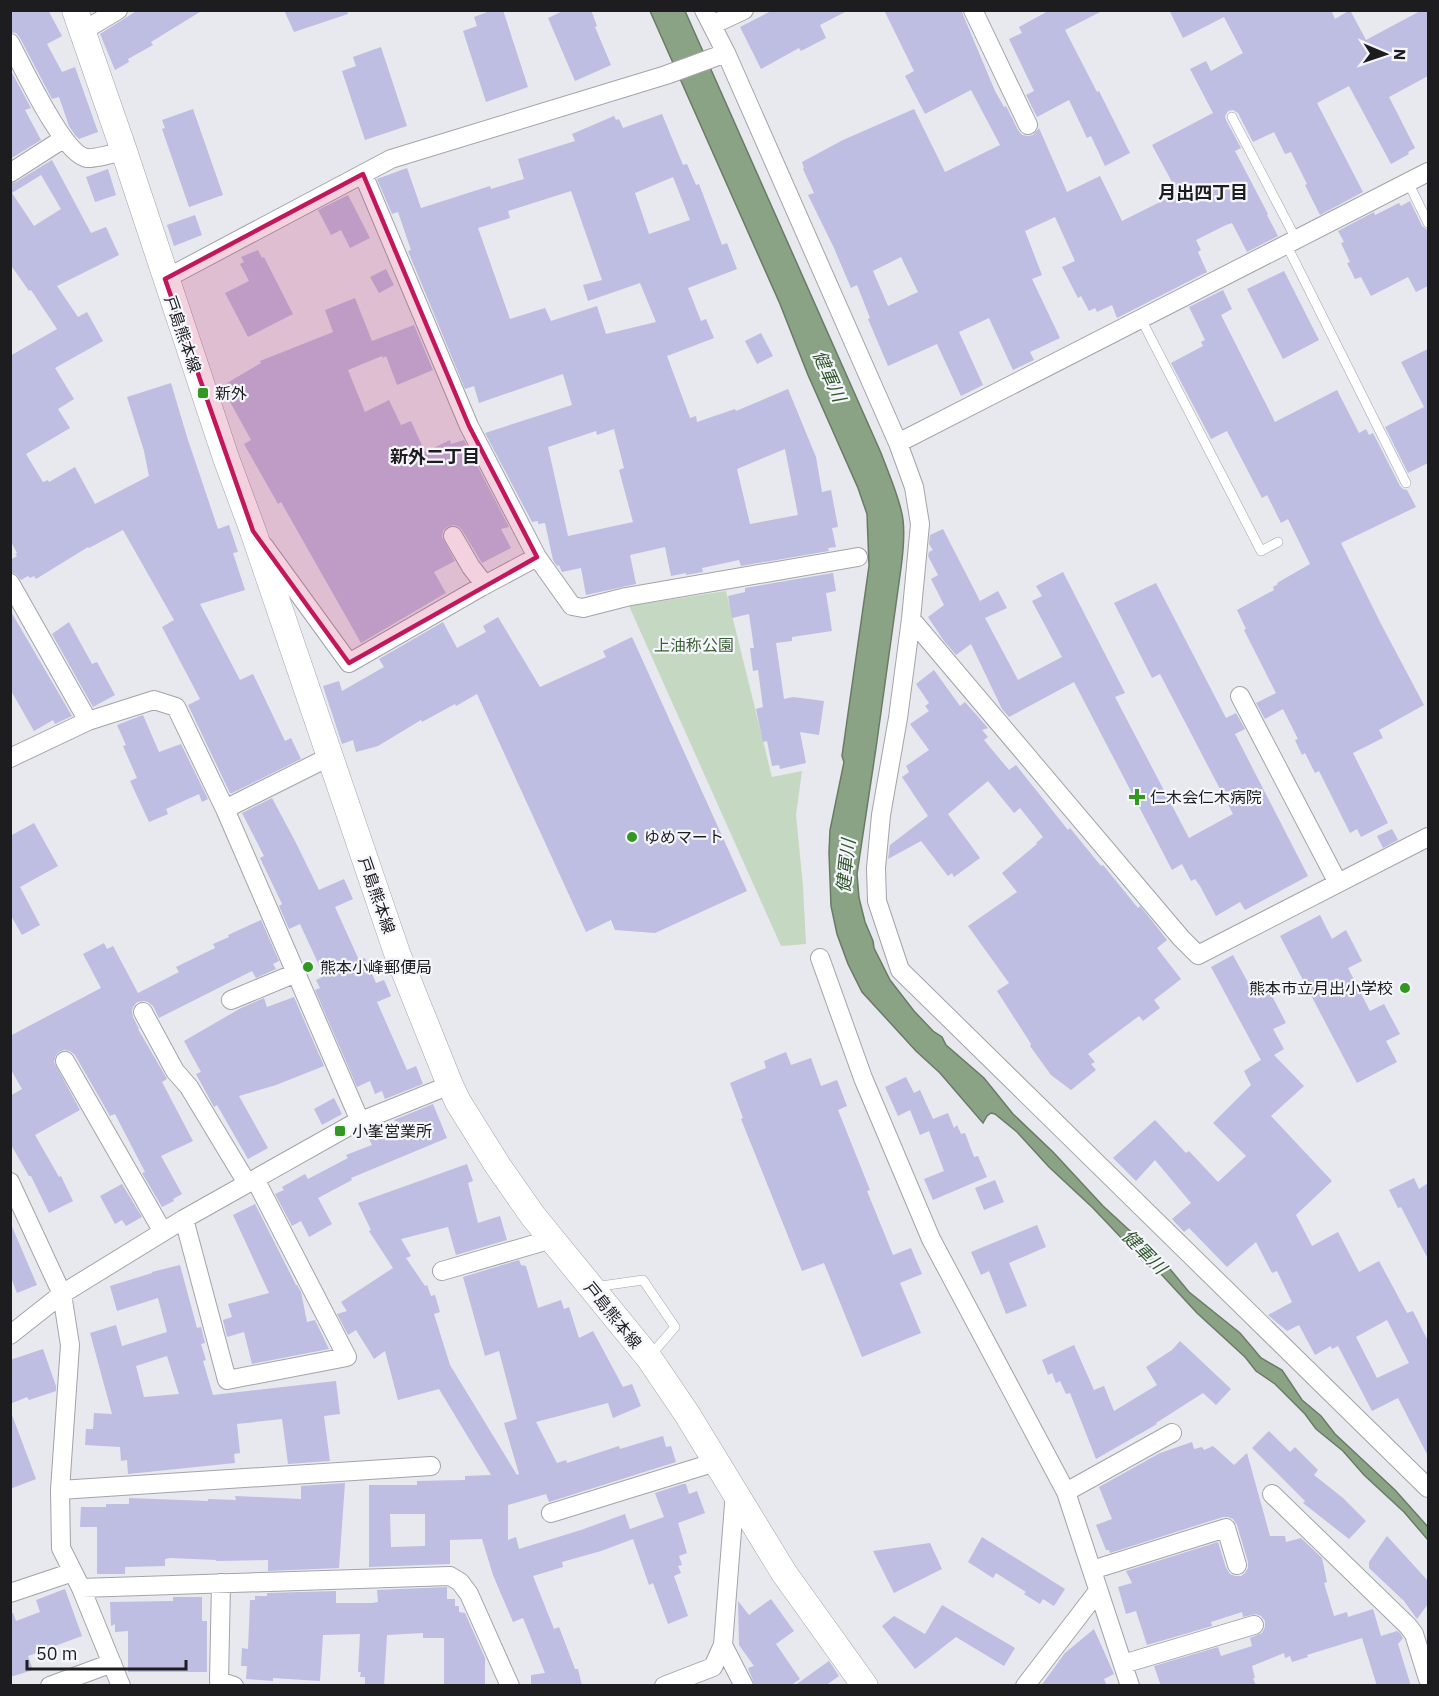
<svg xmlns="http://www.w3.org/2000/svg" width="1439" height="1696" viewBox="0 0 1439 1696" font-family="'IBM Plex Sans','Noto Sans JP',sans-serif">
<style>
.green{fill:#c5d8c2}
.water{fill:#8aa385;stroke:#697b66;stroke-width:1.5}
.building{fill:#bebde2;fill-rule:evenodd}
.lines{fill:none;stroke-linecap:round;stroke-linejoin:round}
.service-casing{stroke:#a3a3aa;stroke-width:10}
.minor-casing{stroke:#a3a3aa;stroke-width:20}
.secondary-casing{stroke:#a3a3aa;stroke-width:27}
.service{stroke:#fff;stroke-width:9}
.minor{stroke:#fff;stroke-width:18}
.secondary{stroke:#fff;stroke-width:26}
.marked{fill:#c2185b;fill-opacity:0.2;stroke:#c2185b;stroke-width:4.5;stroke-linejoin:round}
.poi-dot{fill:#32981f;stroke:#f5f5fc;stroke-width:2}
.labels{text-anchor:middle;stroke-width:4.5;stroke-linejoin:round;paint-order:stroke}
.street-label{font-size:16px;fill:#1d1d1f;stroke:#f5f5fc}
.poi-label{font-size:16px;fill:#1d1d1f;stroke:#f5f5fc;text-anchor:start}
.park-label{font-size:16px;fill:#3c6136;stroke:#f5f5fc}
.neighbourhood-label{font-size:18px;font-weight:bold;fill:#1d1d1f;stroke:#f5f5fc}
.water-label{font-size:18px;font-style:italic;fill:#33582d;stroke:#f5f5fc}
</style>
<rect width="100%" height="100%" fill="#e8e8ef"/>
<path class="green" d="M726 591 772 777 802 771 796 815 803 886 806 944 781 946 629 606Z"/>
<path class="water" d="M650 11H685L881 453C888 472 901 501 903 520 905 536 903 553 901 568L876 748 857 874 859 898 865 922 873 941 874 948 890 980 914 1011 933 1031 942 1037 946 1045 984 1078 1013 1114 1053 1152 1103 1206 1165 1263 1189 1292 1240 1333 1261 1358 1282 1370 1302 1400 1321 1416 1335 1434 1395 1490 1428 1527V1540L1404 1512 1364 1475 1343 1451 1316 1429 1305 1414 1275 1384 1256 1371 1245 1357 1197 1313 1161 1274 1146 1264 1093 1208 1049 1167 1017 1132 995 1114 991 1113 987 1116 983 1123 940 1073 916 1051 862 992 848 964 837 934 831 906 829 853 830 830 844 762 842 756 869 566 867 514 858 488 808 375 780 304Z"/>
<path class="building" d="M10 10H48L62 36 47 44 62 72 75 67 98 132 79 139 75 135 69 126 59 97 52 99 20 38 16 33 10 32Z
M138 10H203L151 42 153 45 128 59 129 62 115 70 100 34Z
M284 10H347L348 14 294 32Z
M493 10H503L528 87 486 102 463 31 477 26 474 17Z
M565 10H591L597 26 595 27 611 65 575 81 548 18Z
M773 10H849L820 25 826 38 801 51 799 48 761 69 740 27Z
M884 10H961L995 91 1004 107 1006 106 1018 130 1022 135 1028 136 1033 135 1039 128 1067 192 1100 176 1122 221 1178 193 1152 145 1213 113 1190 69 1206 61 1211 71 1243 53 1224 17 1183 38 1169 10H1331L1335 19 1350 10 1366 40 1422 10H1428V76L1389 97 1415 148 1408 152 1409 154 1391 164 1349 86 1317 103 1363 192 1320 215 1305 185 1307 184 1291 152 1285 154 1274 132 1253 142 1238 113 1233 110 1228 111 1225 116 1226 120 1241 148 1235 151 1268 214 1267 215 1278 236 1247 252 1232 223 1226 225 1196 240 1201 250 1198 252 1207 272 1117 318 1112 305 1097 312 1095 308 1089 311 1081 296 1078 298 1062 267 1075 261 1055 217 1025 231 1042 275 1032 279 1060 338 1030 352 1034 360 1013 370 989 318 959 332 983 385 961 396 937 344 888 366 868 319 870 318 857 285 851 288 834 248 808 195 814 193 803 169 804 168 802 162 843 140 914 109 945 172 1000 145 971 90 925 114 905 76 914 71ZM901 257 918 292 888 306 873 271Z
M1050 10H1104L1065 30 1097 92 1099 91 1130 153 1105 166 1091 136 1087 138 1069 100 1037 117 1026 95 1034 91 1009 39 1022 33 1019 27Z
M381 47 407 126 365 140 342 71 356 66 353 57Z
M10 69 31 108 25 110 41 140 10 159Z
M193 109 223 195 189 207 162 129 165 128 162 120Z
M662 114 683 165 687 164 696 185 699 184 722 245 727 243 737 269 688 288 701 321 706 319 714 338 667 356 690 418 696 416 697 422 735 409 736 411 788 389 816 457 822 492 831 490 838 527 832 528 836 547 828 548 829 551 741 566 739 560 702 568 703 572 686 575V573L671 576 665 547 630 555 636 584 586 595 581 568 562 572 559 565 557 566 553 560 545 523 538 524V521L532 522 485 433 572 405 563 374 479 403 474 386 465 389 408 251 411 250 398 212 392 214 377 179 407 168 421 208 490 186 491 189 524 179 518 159 575 141 572 134 614 116 616 120 619 119 623 128ZM673 177 690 220 649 234 635 193ZM571 191 602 280 583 285 588 301 640 283 656 322 606 334 597 306 551 321 545 308 510 319 478 228 510 218 508 211ZM614 429 624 468 619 470 633 522 568 536 548 447 596 431 597 435ZM785 449 798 515 750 524 737 469Z
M52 160 91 233 106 227 119 255 57 286 78 317 87 312 103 341 55 368 74 399 58 409 70 428 26 454 43 482 48 480 49 482 75 467 95 504 149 476 144 451 127 397 171 383 187 437 218 529 229 525 238 552 233 553 245 590 200 604 240 680 253 674 285 741 291 738 301 759 232 793H230L188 705 200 699 162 627 174 620 123 530 89 548 88 547 36 579 34 576 30 578 28 576 21 580 16 574 10 572V560L17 556 15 554 17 553 10 540V356L57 329 31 290 29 291 10 264V184L16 182ZM41 175 61 209 34 226 12 193Z
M108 169 116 195 95 202 86 177Z
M348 195 370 238 350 248 341 230 331 235 318 210Z
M1410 201 1422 226 1428 230V286L1416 292 1408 277 1371 296 1361 277 1355 279 1347 263 1350 262 1341 243 1344 242 1338 231 1374 212 1375 215 1399 203 1401 206Z
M195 215 202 235 174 246 167 225Z
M258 250 262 258 264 257 293 314 248 337 225 293 249 281 240 264 244 262 241 257Z
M386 269 394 285 379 293 370 277Z
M1284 271 1319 340 1283 359 1247 289Z
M1223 290 1232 309 1221 315 1275 422 1337 390 1359 433 1366 429 1369 435 1373 433 1400 486 1403 489 1407 490 1416 507 1341 543 1380 622 1424 705 1379 730 1383 738 1353 753 1388 823 1361 837 1357 829 1350 833 1319 771 1315 773 1305 753 1302 755 1295 740 1298 739 1283 709 1265 719 1256 703 1276 693 1244 630 1246 629 1237 610 1274 590 1273 587 1278 584 1277 583 1310 564 1288 519 1281 523 1267 495 1262 498 1227 431 1211 439 1171 363 1203 346 1201 342 1205 340 1189 307Z
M355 298 372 341 414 325 433 370 397 385 386 356 383 358 382 356 348 370 365 412 389 400 401 425 411 421 425 452 450 440 451 444 464 440 509 527 501 529 511 548 482 563 462 530 459 527 454 525 447 527 443 531 442 537 455 561 434 572 446 593 361 643 281 502 278 504 244 444 251 440 224 391 230 388 227 383 261 363 260 361 333 332 325 310Z
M761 333 773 356 757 364 745 341Z
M1428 349V463L1408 473 1385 427 1424 407 1401 362Z
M943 529 980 601 998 591 1007 608 985 618 1018 680 1062 657 1032 601 1042 596 1036 586 1063 572 1125 693 1115 697 1189 838 1233 814 1160 674 1152 678 1114 603 1156 583 1226 718 1236 713 1245 729 1235 734 1308 876 1245 910 1240 902 1216 916 1200 886 1195 879 1191 881 1182 864 1172 870 1074 682 1009 717 1002 709 971 644 956 655 944 641 928 617 944 605 931 579 938 575 928 556 929 552 933 550 929 544 930 535Z
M833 573 836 591 826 593 832 631 792 637V641L776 643 784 699 793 697 824 701 819 735 800 732 806 763 780 769 779 765 772 766 767 741 763 742 756 709 763 707 758 670 753 671 750 648H754L749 614 732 618 728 596 745 592V588Z
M10 610 72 716 55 724 53 720 34 731 10 689Z
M498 617 540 687 606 657 603 651 632 637 747 891 655 933 615 930 611 920 586 932 477 694 456 706 455 704 422 722 421 720 378 746 356 752 353 740 342 744 323 686 339 681 342 691 384 667 379 659 443 622 457 648 486 632 483 626Z
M69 622 92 664 97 662 115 695 93 707 52 634Z
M934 670 960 706 965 702 988 728 982 730 988 737 984 740 1009 770 1016 765 1068 830 1070 828 1101 866 1103 865 1138 908 1140 906 1153 922 1167 940 1157 948 1181 979 1154 1000 1160 1008 1143 1021 1139 1016 1088 1054 1095 1062 1091 1064 1096 1070 1071 1090 1051 1075 1030 1046 1031 1044 997 991 1009 983 968 926 1017 892 1002 873 1037 844 1036 843 1043 837 1020 808 1014 813 988 781 948 814 980 858 954 877 952 873 948 876 921 841 888 859 890 845 928 816 902 777 909 772 906 766 929 750 910 724 929 711 925 706 929 703 916 684Z
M143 715 159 752 181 744 208 799 202 802 199 794 166 809 168 814 149 822 130 781 137 778 123 746 126 745 117 725Z
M272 798 295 841 319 890 344 879 353 899 335 907 359 960 365 958 376 983 384 980 391 996 377 1002 407 1070 416 1066 423 1084 385 1099 382 1091 375 1094 370 1081 357 1087 315 990 320 988 316 980 324 976 300 924 289 929 279 906 282 904 260 858 264 856 242 813Z
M34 823 58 866 20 887 40 925 22 935 10 914V836Z
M1392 829 1398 840 1383 848 1377 836Z
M1320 915 1332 939 1346 930 1362 961 1348 968 1370 1011 1384 1004 1400 1034 1386 1041 1397 1062 1357 1083 1280 936Z
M261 920 279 961 273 964 276 969 256 978 252 971 159 1018 153 1006 148 1002 144 1001 137 1002 133 1007 132 1011 133 1017 139 1029H138L167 1079 162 1082 193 1141 161 1156 182 1194 173 1199 174 1201 162 1207 142 1173 145 1172 115 1114 110 1116 75 1055 70 1051 64 1050 59 1052 56 1055 54 1062 80 1110 35 1135 59 1177 61 1176 73 1201 49 1213 31 1176H29L10 1143V1096L22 1089 10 1068V1036L101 988 83 954 104 943 107 949 113 946 138 993 179 972 176 967 215 948 213 944 229 937 228 935Z
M1233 955 1257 999 1270 992 1286 1023 1273 1029 1284 1049 1274 1055 1304 1086 1271 1116 1332 1181 1296 1215 1312 1246 1338 1232 1359 1272 1379 1261 1407 1313 1413 1311 1428 1341V1456L1398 1398 1372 1411 1338 1346 1332 1349 1331 1346 1315 1355 1299 1325 1287 1331 1268 1315 1292 1302 1277 1271 1272 1273 1256 1242 1227 1267 1189 1228 1184 1232 1172 1219 1191 1203 1155 1160 1136 1181 1113 1158 1155 1120 1186 1153 1189 1151 1218 1182 1246 1156 1213 1123 1251 1085 1244 1071 1261 1060 1211 967ZM1387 1320 1409 1363 1377 1378 1356 1337Z
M294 997 324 1066 276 1085 239 1096 268 1148 248 1159 217 1105 214 1107 196 1074 201 1072 184 1041 241 1008 264 998 267 1007Z
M786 1052 791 1065 811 1058 821 1086 837 1080 847 1106 838 1110 870 1190 867 1191 893 1255 911 1248 922 1274 900 1283 921 1333 862 1357 824 1263 802 1271 741 1119 743 1118 730 1083 766 1068 764 1061Z
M906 1077 914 1093 920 1090 933 1119 948 1113 954 1128 957 1125 961 1134 965 1133 974 1157 978 1156 987 1177 933 1200 924 1179 944 1171 929 1131 920 1135 910 1110 898 1116 885 1087Z
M334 1098 342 1114 322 1125 314 1109Z
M433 1104 447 1138 351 1178 352 1180 318 1198 332 1224 309 1237 301 1221 292 1226 275 1194 284 1190 282 1187 305 1174 308 1179 348 1158 346 1155 372 1145 369 1139 396 1129 395 1125 397 1124 394 1120Z
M467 1164 473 1181 468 1183 478 1223 500 1216 507 1240 456 1255 448 1227 401 1239 411 1256 406 1258 425 1286 427 1285 431 1296 435 1295 440 1312 434 1314 450 1365 517 1475 519 1474 504 1423 517 1419 499 1351 485 1356 463 1277 519 1260 521 1265 526 1266 538 1308 561 1300 564 1309 569 1307 579 1338 593 1331 623 1387 632 1384 641 1406 613 1418 608 1403 536 1422 557 1463 566 1460 567 1463 619 1446 620 1449 663 1436 666 1447 671 1446 676 1462 549 1502 546 1494 508 1505V1540L516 1537 519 1549 581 1530 625 1514 630 1529 664 1517 655 1493 683 1484H686L689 1494 697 1491 705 1513 678 1523 687 1553 679 1556 682 1565 678 1566 681 1573 674 1576 688 1616 668 1624 653 1583 649 1585 633 1539 601 1551 562 1562 563 1567 533 1576 554 1629 559 1627 575 1669H578L582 1686H531V1675L545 1673 523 1618 513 1622 493 1575 482 1539 450 1540V1564L369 1567V1485H417V1481L465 1480V1476L491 1475 439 1389 398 1400 385 1351 374 1359 356 1330 348 1335 337 1314 347 1311 341 1302 393 1268 369 1231 371 1230 358 1203ZM390 1514H425V1546L391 1547Z
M1414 1178 1419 1189 1428 1183V1259L1401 1207 1398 1208 1389 1190Z
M995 1180 1004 1202 984 1210 975 1188Z
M122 1184 142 1217 126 1226 122 1220 115 1224 100 1196Z
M255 1204 296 1285H297L301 1292 307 1322 315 1320 329 1349 252 1364 244 1332 227 1337 223 1320 232 1317 228 1304 269 1293 233 1215Z
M10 1222 37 1285 17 1293 10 1275Z
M1037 1225 1046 1247 1009 1263 1027 1306 1006 1314 989 1271 981 1275 971 1252Z
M180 1265 197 1328 201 1327 205 1343 201 1344 206 1360 203 1361 213 1395 336 1381 340 1414 324 1416 330 1461 288 1464 282 1419 237 1424 240 1453 234 1454 235 1463 128 1474 127 1460 121 1461 120 1447 85 1445 86 1429H93L94 1413 112 1414 90 1333 116 1325 122 1346 167 1332 158 1298 117 1311 110 1286 152 1273V1272ZM167 1356 179 1394 144 1397 136 1366Z
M1180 1341 1231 1389 1216 1405 1203 1393 1156 1423 1157 1424 1096 1459 1070 1393 1066 1394 1060 1381 1056 1383 1052 1373 1048 1375 1042 1360 1074 1345 1094 1390 1104 1386 1114 1411 1157 1385 1146 1367 1172 1350Z
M43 1349 56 1386V1391L29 1400 27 1397 10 1404V1360Z
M10 1415H12L36 1479 10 1489Z
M1269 1431 1290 1452 1295 1447 1318 1470 1314 1475 1343 1498 1366 1521 1349 1539 1303 1503 1305 1501 1252 1448Z
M1192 1442 1194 1449 1202 1447 1204 1450 1213 1446 1234 1465 1247 1453 1270 1536H1285L1286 1542 1301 1538 1322 1558 1327 1582 1324 1583 1334 1616 1347 1612 1348 1617 1373 1609 1381 1636 1397 1631 1400 1633 1403 1638 1398 1644 1411 1686H1377L1362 1638 1307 1655 1308 1657 1292 1662 1290 1656 1285 1658 1284 1653 1252 1666 1255 1678H1253L1256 1686H1161L1154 1666 1218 1647 1221 1656 1252 1646 1250 1638 1262 1633 1265 1627V1621L1261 1616 1256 1614 1243 1617 1242 1612 1211 1622 1212 1626 1147 1645 1136 1611 1126 1614 1118 1587 1132 1583 1126 1571 1218 1542 1226 1568 1230 1574 1235 1576H1241L1245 1573 1248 1568V1562L1237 1525 1233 1519 1228 1517H1223L1110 1553 1109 1550H1106L1096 1525 1112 1519 1099 1487 1160 1453Z
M345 1483 339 1568 268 1571V1560L216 1561V1560L170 1558 165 1559V1566L125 1567V1574H97V1527H80L81 1507H106V1504H129V1498L208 1501V1499L236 1500 235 1496 301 1499V1486Z
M1387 1536 1428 1581V1604L1417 1619 1404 1601 1369 1568V1562Z
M982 1537 1065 1589 1054 1606 1043 1599 1040 1604 1024 1594 1026 1592 996 1573 993 1578 968 1562Z
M930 1543 942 1569 894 1593 873 1551Z
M447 1587V1599H455V1606H459V1612L465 1613 485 1658V1686H444V1638H423V1633L387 1635 384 1686H365V1677H360L361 1672H358L360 1634 323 1635 320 1681 273 1678V1681L246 1679 247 1666H241L242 1648 248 1649 250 1600H255V1596H267V1593L336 1591V1603H372L378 1602 377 1590Z
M65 1589 82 1636 28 1656 33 1670 10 1677V1613H13L16 1621 40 1612 36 1600Z
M173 1597H202V1621H207V1672H128V1631L115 1632V1624L111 1626 110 1602 173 1601Z
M771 1599 794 1631 776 1644 800 1679 790 1686H755L748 1668 754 1666 739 1645 738 1601 749 1615Z
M942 1605 1015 1648 1004 1666 956 1637 915 1669 882 1626 894 1616 925 1634Z
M1094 1629 1114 1674 1104 1679 1107 1686H1041L1065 1653Z
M829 1661 839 1676 825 1686H794Z"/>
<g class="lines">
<defs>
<path id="service" d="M1232 117 1296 239
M1408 182 1428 223
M1286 244 1406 483
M1141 319 1261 551 1278 542
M594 1287 643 1280 675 1327 650 1356"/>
<path id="minor" d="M704 10 726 53 898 443 914 487 920 524 911 619 898 718 881 815 876 868 877 901 900 970 1428 1488
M973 10 1028 125
M712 25 744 10
M83 31 118 10
M10 43C22 65 63 155 87 158 94 159 116 153 124 151
M10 173 63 139
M165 279 391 159 666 75 726 53
M898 443 1428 172
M453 536 471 567 485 585
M264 546 349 663 481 587 537 557 469 426 363 174
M537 557 572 606 583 608 626 597 858 557
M10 583 88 721
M911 619 1181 938 1198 955 1428 837
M1240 696 1338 883
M329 757 225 809 360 1121
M10 758 88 721 154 700 176 707 225 809
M820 958 863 1078 931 1239 1066 1492 1130 1686
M231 1000 296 973
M143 1012 175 1071 189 1087 247 1183
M65 1061 163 1232
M10 1182 62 1294 70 1345 60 1490 61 1548 81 1588 121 1686
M184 1219 227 1380 347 1357 255 1179
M442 1271 552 1239
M10 1335 62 1294 184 1219 351 1125 450 1085
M60 1490 431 1466
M1066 1492 1172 1433
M1272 1494 1408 1626 1414 1634 1428 1679
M551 1513 716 1462
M1092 1570 1226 1528 1237 1565
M221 1583 219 1681 234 1686
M81 1588 450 1576 460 1582 469 1594 510 1686
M10 1593 73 1572
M723 1645 744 1686
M1123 1664 1254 1625
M50 1686 112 1663
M664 1686 713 1667 723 1645 735 1492
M1025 1686 1098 1591"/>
<path id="secondary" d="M75 10 124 151 226 458 253 531 397 953 450 1085 458 1102 498 1166 533 1216 649 1358 687 1414 784 1573 865 1686"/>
</defs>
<use href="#service" class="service-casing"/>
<use href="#minor" class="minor-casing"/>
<use href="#secondary" class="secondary-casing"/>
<use href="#service" class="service"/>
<use href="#minor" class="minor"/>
<use href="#secondary" class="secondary"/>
</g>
<path class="marked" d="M363 174 469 426 537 557 349 663 253 531 165 279Z"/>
<g class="poi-dot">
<rect x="197" y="387" width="12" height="12" rx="3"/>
<path d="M1134 788h6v6h6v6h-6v6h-6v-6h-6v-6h6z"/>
<circle cx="632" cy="837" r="6"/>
<circle cx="308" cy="967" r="6"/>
<circle cx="1405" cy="988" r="6"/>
<rect x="334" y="1125" width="12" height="12" rx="3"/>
</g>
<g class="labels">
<g class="street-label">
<text transform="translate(183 334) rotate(71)" y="6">戸島熊本線</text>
<text transform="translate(377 895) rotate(71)" y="6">戸島熊本線</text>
<text transform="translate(613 1315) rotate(51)" y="6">戸島熊本線</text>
</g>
<g class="poi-label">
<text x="215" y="399">新外</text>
<text x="1150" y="803">仁木会仁木病院</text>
<text x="644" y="843">ゆめマート</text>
<text x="320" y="973">熊本小峰郵便局</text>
<text x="1393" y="994" text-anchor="end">熊本市立月出小学校</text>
<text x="352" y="1137">小峯営業所</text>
</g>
<g class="park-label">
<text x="694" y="651">上油称公園</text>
</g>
<g class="neighbourhood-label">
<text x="1203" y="199">月出四丁目</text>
<text x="435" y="463">新外二丁目</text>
</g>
<g class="water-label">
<text transform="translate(829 376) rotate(66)" y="6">健軍川</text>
<text transform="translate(846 866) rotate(-84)" y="6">健軍川</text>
<text transform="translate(1144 1252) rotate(45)" y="6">健軍川</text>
</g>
</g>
<rect width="1439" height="1696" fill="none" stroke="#1d1d1f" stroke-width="24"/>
<g transform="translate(1385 54) rotate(92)" stroke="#f5f5fc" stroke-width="4.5" paint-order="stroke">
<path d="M0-4.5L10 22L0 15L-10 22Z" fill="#1d1d1f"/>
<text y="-9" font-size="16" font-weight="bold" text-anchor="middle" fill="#1d1d1f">N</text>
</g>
<path d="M27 1660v9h159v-9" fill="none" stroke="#1d1d1f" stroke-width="3"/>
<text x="36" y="1660" font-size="18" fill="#1d1d1f" stroke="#f5f5fc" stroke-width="4.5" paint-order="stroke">50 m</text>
</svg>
